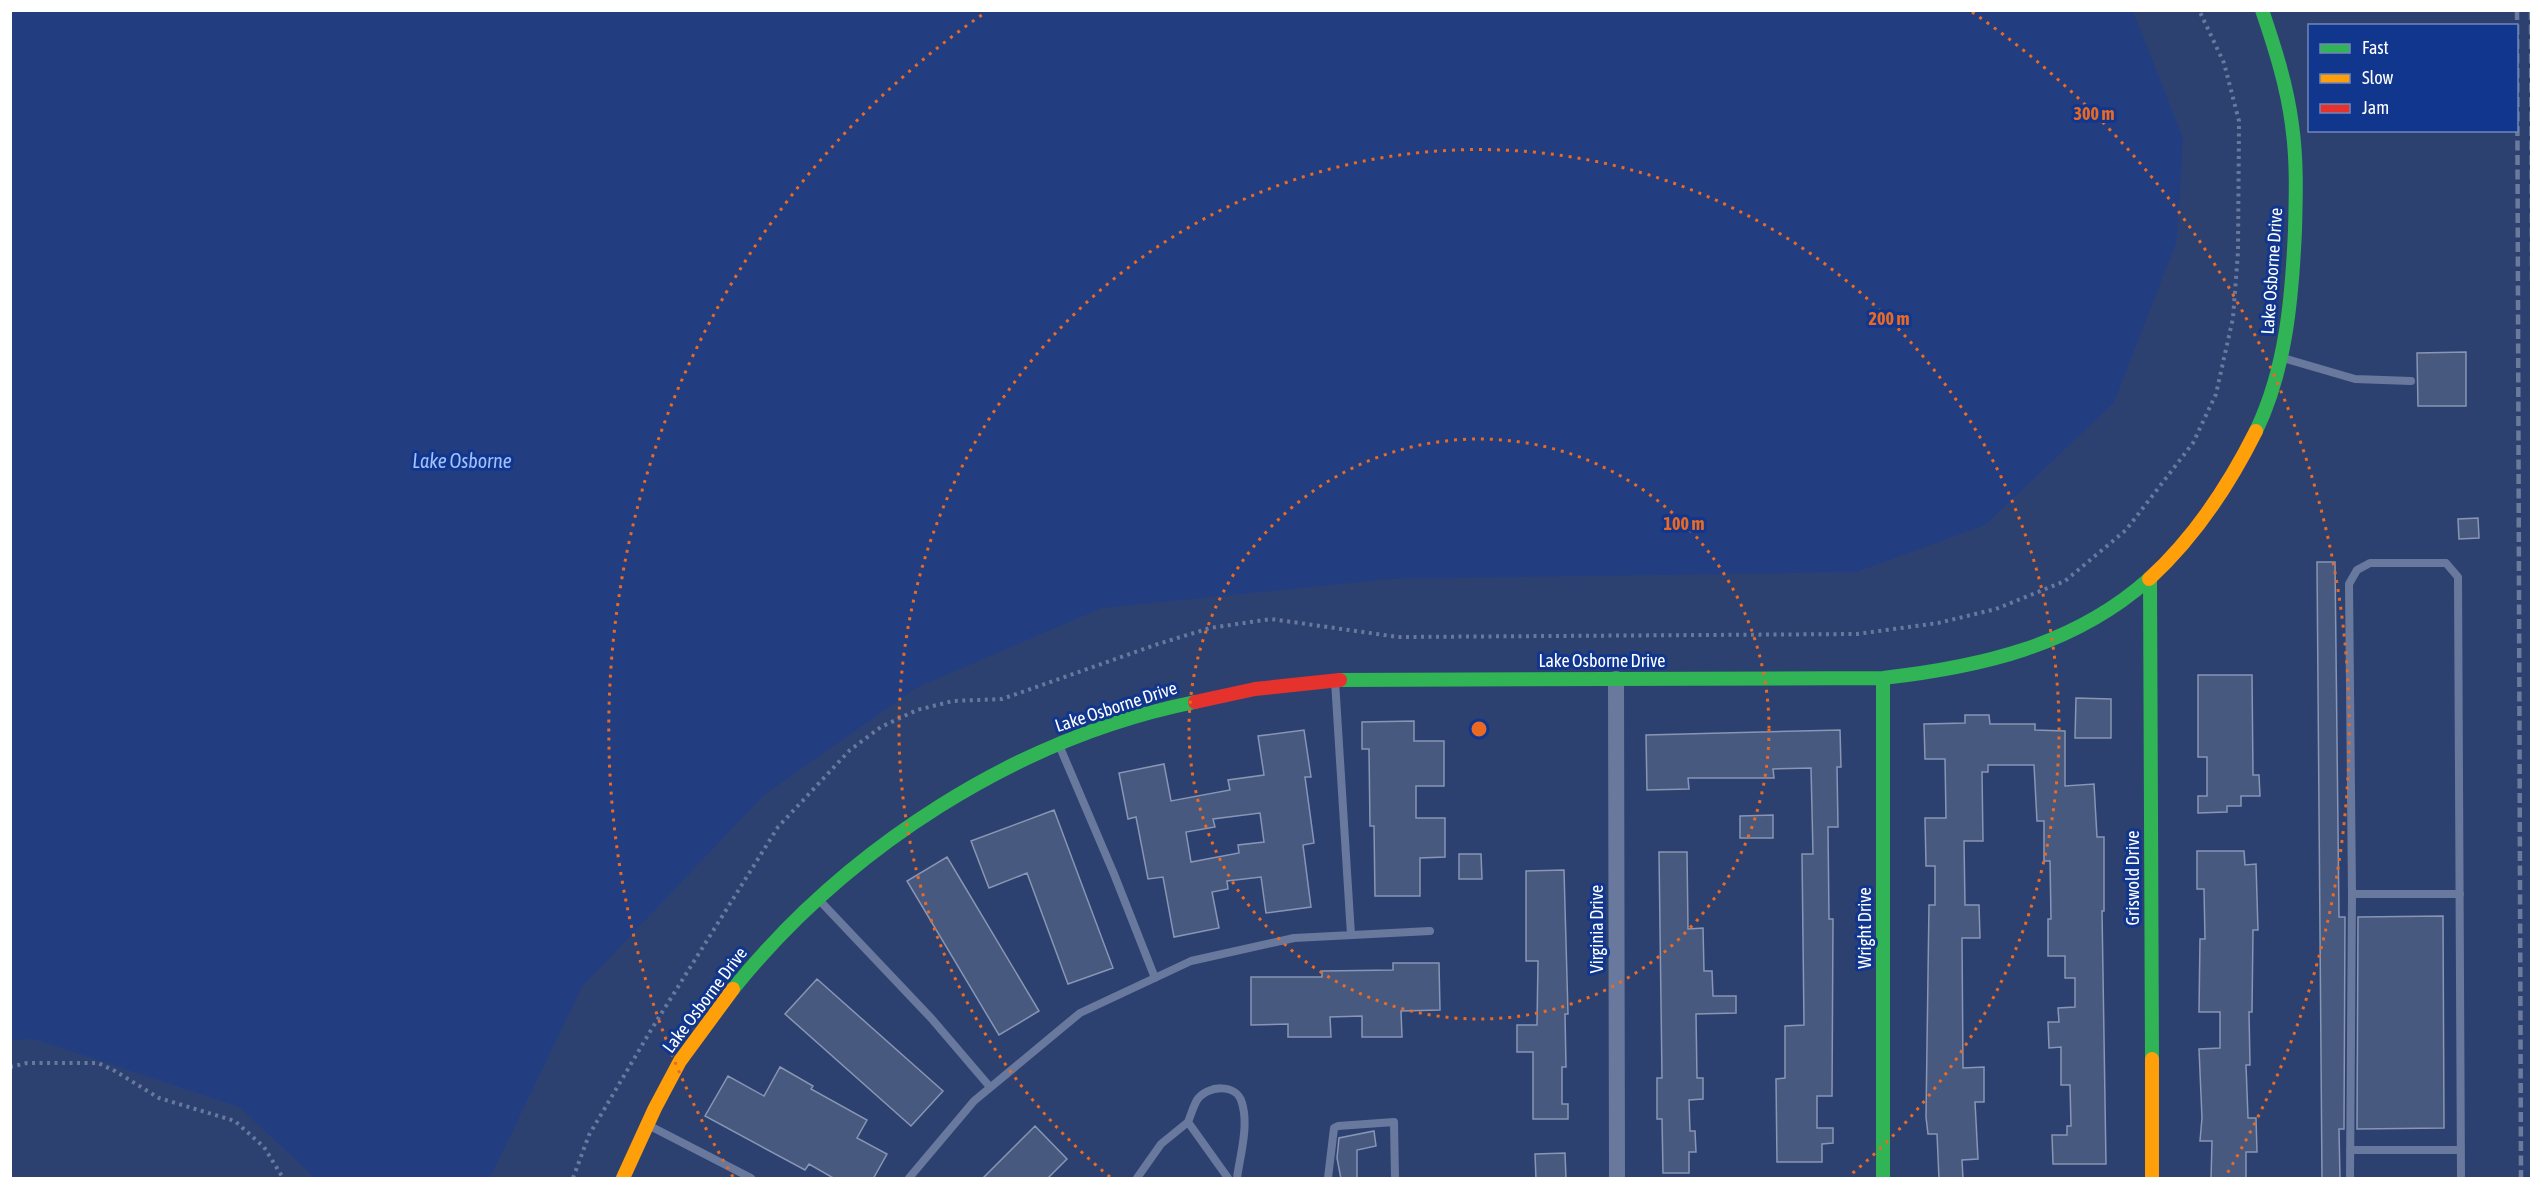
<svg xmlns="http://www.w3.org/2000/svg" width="2542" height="1189" viewBox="0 0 2542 1189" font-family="'Asap Condensed',sans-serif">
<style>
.water{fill:#233e80}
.building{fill:#485980;stroke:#8895b3;stroke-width:1.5;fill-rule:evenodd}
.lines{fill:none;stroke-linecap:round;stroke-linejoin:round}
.path{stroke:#69799d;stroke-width:4;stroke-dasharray:3 4.5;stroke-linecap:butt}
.lane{stroke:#69799d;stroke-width:8}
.street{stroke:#69799d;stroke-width:16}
.fast{stroke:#30b455;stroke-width:14}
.slow{stroke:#ff9f0a;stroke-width:14}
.jam{stroke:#e5322d;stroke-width:14}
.rail{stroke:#6c7a9c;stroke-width:4.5;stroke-dasharray:10 4.5;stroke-linecap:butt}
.ring{fill:none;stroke:#ea6a24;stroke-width:3;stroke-dasharray:3 6}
.labels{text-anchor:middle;stroke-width:6;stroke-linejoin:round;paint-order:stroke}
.street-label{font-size:18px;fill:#fff;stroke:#10368e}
.water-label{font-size:20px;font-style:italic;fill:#a4c0fa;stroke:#10368e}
.centre{fill:#ea6a24;stroke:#10368e;stroke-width:3}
.ring-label{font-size:18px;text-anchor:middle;font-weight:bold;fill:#ea6a24;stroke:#10368e;stroke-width:6;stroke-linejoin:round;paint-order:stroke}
</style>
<rect width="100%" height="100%" fill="#2d4171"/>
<path class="water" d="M10 11H2133L2183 138 2177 241 2114 403 1985 525 1857 572 1392 579 1102 608 916 688 764 795 582 987 490 1178H312V1175L239 1107 34 1039 11 1040Z"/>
<path class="building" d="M2466 352V406H2418L2417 353Z
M2478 518 2479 538 2459 539 2458 519Z
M2317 562H2335L2339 917H2345L2344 1129H2339L2340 1179H2322Z
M2198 675H2252L2253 775H2259L2260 796H2241V806H2227V812L2198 813V796H2207V757H2198Z
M2076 698 2111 699V738H2075Z
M1965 715H1989L1990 724H2035V730L2065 731V786L2094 784 2097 837H2104V911H2102L2106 1164H2053L2052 1135H2067V1126H2071L2070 1085H2061V1047L2049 1048 2048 1022H2059L2058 1008 2075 1007V978H2065V956H2048V919H2051L2050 861H2044V821H2037L2034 765H1988V772H1982L1983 841H1964L1965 905H1979L1980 938H1962L1963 1068 1984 1067V1102H1975L1978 1159 1962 1160 1963 1179H1939L1937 1134H1928L1926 1117 1929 905H1935V866H1926L1925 818H1946L1945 759H1925L1924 724 1965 723Z
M1414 721V741H1444V786H1416V818H1445V857L1420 858V896H1375L1374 826H1370L1369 749H1362V722Z
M1304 730 1311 777H1305L1314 843 1303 845 1311 907 1266 913 1261 877 1227 881 1228 889 1212 892 1219 928 1174 937 1163 877 1148 879 1136 817 1128 819 1119 773 1164 764 1171 801 1230 790 1228 780 1264 775 1258 736ZM1260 813 1264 842 1238 845 1239 853 1191 862 1186 832 1215 827 1213 819Z
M1840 730 1841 767H1837L1838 827H1828L1829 919H1833L1832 1096H1817V1128H1833V1143L1822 1144V1162H1777L1776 1079 1785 1078V1026L1804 1025 1802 854H1813L1811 768 1773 769 1774 778H1688L1689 789 1647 790 1646 735Z
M1054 810 1113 968 1068 984 1027 873 989 888 971 841Z
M1773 815V838H1740V816Z
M2197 851H2244L2245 865 2256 864 2258 930H2253L2252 1012H2249L2250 1065H2246L2248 1118H2256L2257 1152H2246V1179H2211L2212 1141H2200L2202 1118 2199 1049 2220 1048V1012H2199L2200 939H2205L2204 889H2197Z
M1659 852H1687L1688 929 1703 928 1704 971H1712L1713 996H1736V1013L1696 1014 1697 1078H1703V1099L1689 1100 1690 1131H1695L1696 1152H1689V1173H1663L1662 1119H1657V1078H1662Z
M1459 854H1481L1482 879H1459Z
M947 857 1039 1011 999 1035 907 881Z
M1564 870 1568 1014H1565L1566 1067H1562V1104H1568V1119H1533V1052H1517V1025H1537L1538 961H1526V871Z
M2443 916 2444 1128 2357 1129 2358 917Z
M1393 963H1439L1440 1010 1401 1011 1402 1037H1362V1016L1330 1017 1331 1037H1288V1024L1251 1025V977H1322V971L1393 970Z
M817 979 943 1091 911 1126 785 1014Z
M780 1067 813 1086 811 1089 867 1120 857 1138 887 1154 873 1179H835L809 1164 805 1170 705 1116 728 1076 764 1096Z
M1035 1126 1067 1159 1047 1179H982Z
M1374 1131 1376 1146 1357 1150V1179H1341L1337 1158 1339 1138Z
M1565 1153 1566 1179H1536L1535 1154Z"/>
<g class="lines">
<path class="path" d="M10 1067 27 1063H98L115 1071 159 1098 235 1121 264 1147 283 1178
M573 1178 589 1135 651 1030 778 827 850 750 881 727 917 710 953 701 1002 699 1158 644 1210 628 1271 619 1398 637 1857 634 1938 623 1996 609 2065 581 2126 530 2193 443 2216 394 2233 318 2238 252 2239 121 2224 63 2199 10"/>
<path class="lane" d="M2283 358 2355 379 2411 381
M1335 681 1351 935
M1059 745 1114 874 1155 978
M2352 894H2460
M821 902 931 1018 990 1087
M1188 1122C1191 1115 1193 1107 1197 1100 1207 1085 1237 1083 1242 1103 1249 1126 1240 1156 1237 1178
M648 1125 751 1178
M2350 1150H2461
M909 1178 974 1101 1080 1013 1191 961 1294 938 1430 931
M1137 1178 1161 1144 1188 1122 1228 1178
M1328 1178 1334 1128 1338 1126 1394 1122 1395 1178
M2350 1178 2352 894 2349 584 2357 570 2370 563H2446L2458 577 2461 1178"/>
<path class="street" d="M1616 679 1617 1178"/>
<path class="fast" d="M2256 431C2286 369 2292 298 2295 230 2296 195 2297 160 2292 125 2287 86 2275 48 2262 10
M2150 578 2152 1059
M1883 678V1178
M1340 680 1883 678C1980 667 2074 646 2149 579
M733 989C847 848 1016 738 1195 702"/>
<path class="slow" d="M2149 579C2194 538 2229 485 2256 431
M2152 1059V1178
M623 1178 655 1108 680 1061 733 989"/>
<path class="jam" d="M1195 702 1255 689 1340 680"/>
<path class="rail" d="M2517 10 2521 1178
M2531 10 2532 282"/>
</g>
<g class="ring">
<circle cx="1479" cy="729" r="290"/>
<path d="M1110 1177A580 580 0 1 1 1848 1177"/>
<path d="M733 1177A870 870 0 0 1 986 12M1972 12A870 870 0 0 1 2225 1177"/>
</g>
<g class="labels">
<g class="street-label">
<text transform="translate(2272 271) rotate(-86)" y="6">Lake Osborne Drive</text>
<text x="1602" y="667">Lake Osborne Drive</text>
<text transform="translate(1116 707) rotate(-18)" y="6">Lake Osborne Drive</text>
<text transform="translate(2133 878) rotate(-90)" y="6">Griswold Drive</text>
<text transform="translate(1865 928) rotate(-90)" y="6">Wright Drive</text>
<text transform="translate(1597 929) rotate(-90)" y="6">Virginia Drive</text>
<text transform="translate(705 1000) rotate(-53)" y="6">Lake Osborne Drive</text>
</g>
<g class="water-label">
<text x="462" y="468">Lake Osborne</text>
</g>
</g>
<circle cx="1479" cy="729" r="9" class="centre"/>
<g class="ring-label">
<text x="2094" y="120">300 m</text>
<text x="1889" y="325">200 m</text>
<text x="1684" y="530">100 m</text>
</g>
<rect width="2542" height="1189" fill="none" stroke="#ffffff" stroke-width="24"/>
<rect x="2308" y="24" width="210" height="108" fill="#10368e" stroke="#7086bb" stroke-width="1.5"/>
<rect x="2320" y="44" width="30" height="9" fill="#30b455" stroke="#7086bb" stroke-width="1.5"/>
<text x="2362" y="54" font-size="18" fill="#ffffff">Fast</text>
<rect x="2320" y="74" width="30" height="9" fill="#ff9f0a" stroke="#7086bb" stroke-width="1.5"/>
<text x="2362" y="84" font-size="18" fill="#ffffff">Slow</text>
<rect x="2320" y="104" width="30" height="9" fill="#e5322d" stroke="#7086bb" stroke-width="1.5"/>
<text x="2362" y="114" font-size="18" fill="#ffffff">Jam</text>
</svg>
